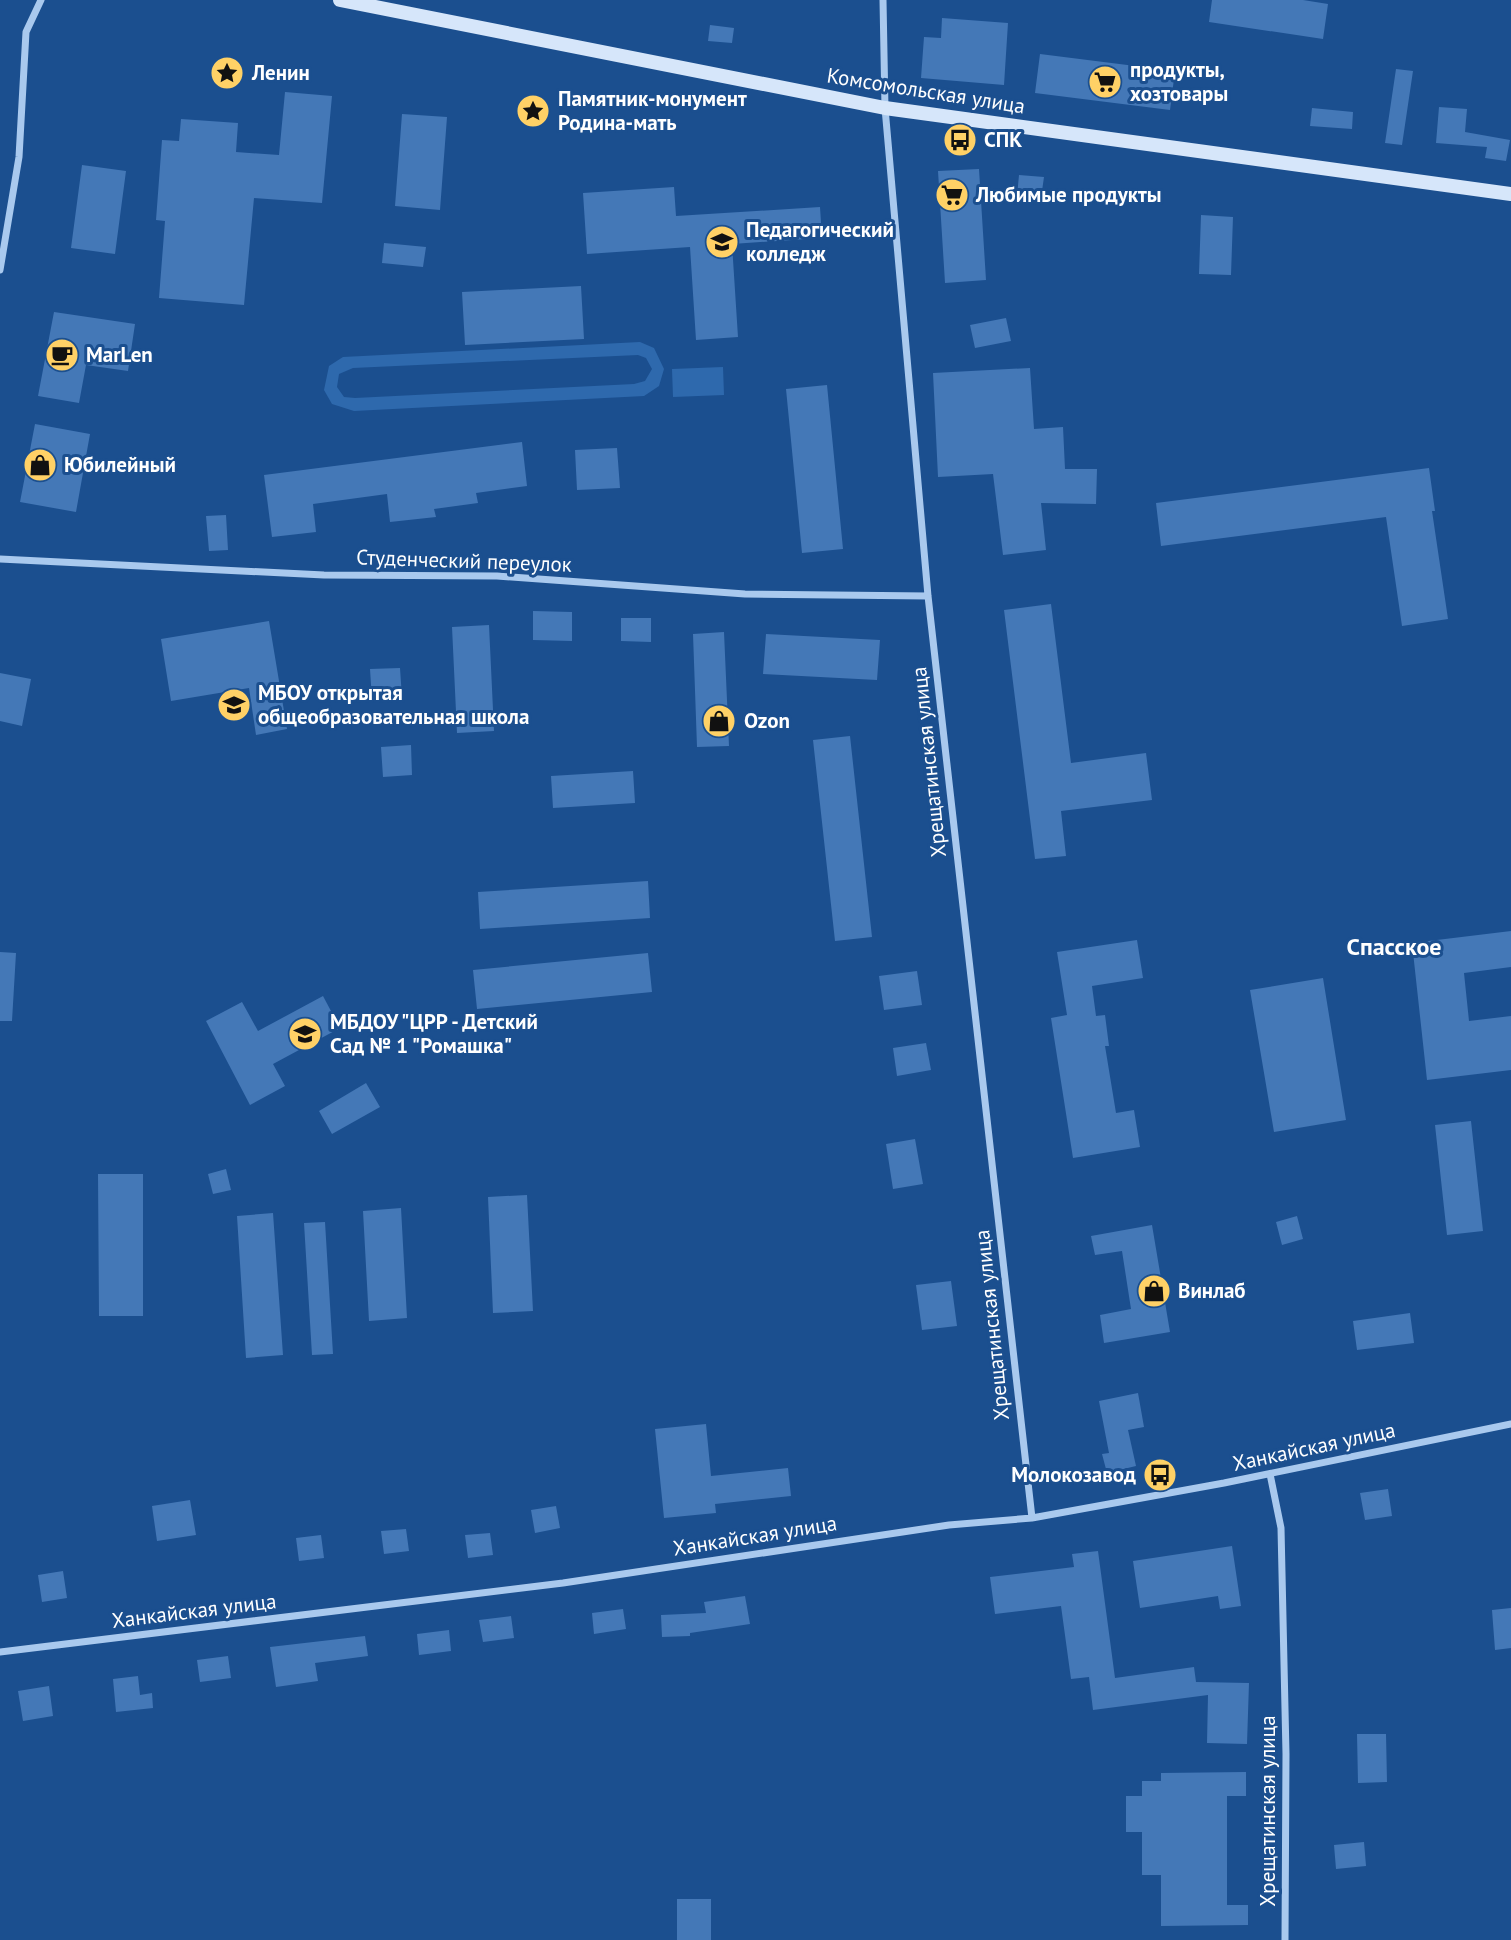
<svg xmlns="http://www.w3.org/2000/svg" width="1511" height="1940" viewBox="0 0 1511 1940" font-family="'PT Sans',sans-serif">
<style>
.green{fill:#2e69ad;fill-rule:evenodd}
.building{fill:#4478b7}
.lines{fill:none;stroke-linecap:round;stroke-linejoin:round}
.street{stroke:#a9c9ee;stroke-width:7}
.secondary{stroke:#d6e6fa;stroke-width:14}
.labels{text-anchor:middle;stroke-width:6;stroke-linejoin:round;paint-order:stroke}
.poi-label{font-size:21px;font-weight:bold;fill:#fff;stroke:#1b4f8f;text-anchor:start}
.street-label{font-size:21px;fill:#fff;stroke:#1b4f8f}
.quarter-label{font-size:24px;font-weight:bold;fill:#fff;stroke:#1b4f8f}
</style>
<rect width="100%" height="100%" fill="#1b4f8f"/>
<path class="green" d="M640 342 654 348 664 369 659 386 644 396 354 411 332 404 324 390 329 366 343 357ZM638 355 646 358 652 369 645 381 634 384 355 398 344 397 337 387 339 374 353 368Z
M723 367 724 395 673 397 672 369Z"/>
<path class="building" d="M1212 0H1303L1328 4 1323 39 1209 22Z
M942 18 1008 23 1004 85 921 78 924 37 941 38Z
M710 25 734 28 732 43 708 41Z
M1040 54 1175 71 1170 110 1035 93Z
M1396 69 1413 71 1402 145 1385 143Z
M285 92 332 96 322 203 254 198 244 305 159 298 165 221 156 220 162 140 179 141 181 119 238 123 236 152 279 155Z
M1439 107 1467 109 1465 132 1510 140 1506 161 1485 158 1487 147 1436 143Z
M1312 108 1353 112 1352 129 1310 126Z
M402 114 447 117 440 210 395 206Z
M82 165 126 171 115 254 71 248Z
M979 169 986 280 945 283 938 171Z
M1019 175 1044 177 1041 198 1017 196Z
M674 187 676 216 820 207 822 238 732 244 738 337 696 340 690 247 587 254 583 193Z
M1201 215 1233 217 1231 275 1199 274Z
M384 243 426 247 423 267 382 263Z
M581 286 584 339 465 345 462 292Z
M54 312 135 324 128 371 86 365 79 403 38 396Z
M1006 318 1011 341 975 348 970 325Z
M1030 368 1034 429 1063 427 1065 469H1097L1096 504 1041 503 1046 550 1003 555 993 474 938 477 933 373Z
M827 385 843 549 802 553 786 389Z
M35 424 90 434 76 512 20 502Z
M522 442 527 486 476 493 478 503 434 509 436 517 390 522 387 494 313 504 316 532 272 537 264 475Z
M617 448 620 488 577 490 575 450Z
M1429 468 1435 511H1432L1448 619 1402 626 1386 517 1161 546 1156 503Z
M226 515 228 550 209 551 206 516Z
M1051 604 1071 763 1146 753 1152 800 1061 811 1066 856 1035 859 1004 610Z
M533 611 572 612V641L533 640Z
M621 618H651V642L621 641Z
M269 621 287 729 256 735 249 688 171 701 161 639Z
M489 625 494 731 457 733 452 627Z
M724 632 729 746 697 747 693 634Z
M766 634 880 640 877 680 763 674Z
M400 668 402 698 372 700 370 669Z
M0 673 31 679 22 726 0 721Z
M850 736 872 937 835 941 813 740Z
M411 745 412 775 383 777 381 747Z
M633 771 635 803 553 808 551 776Z
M648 881 650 918 480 929 478 892Z
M1511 931V967L1464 973 1469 1021 1511 1016V1070L1427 1080 1412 943Z
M1137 940 1143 978 1092 986 1096 1016 1105 1015 1109 1046H1105L1116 1113 1134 1110 1140 1147 1073 1158 1051 1018 1067 1015 1057 952Z
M0 952 16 953 12 1021H0Z
M648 953 652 992 477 1009 473 970Z
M917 971 922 1005 884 1010 879 976Z
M1323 978 1346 1120 1274 1132 1250 990Z
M323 996 340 1028 273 1064 285 1086 250 1105 206 1021 242 1002 258 1031Z
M926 1043 931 1070 897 1076 893 1048Z
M366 1083 380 1107 332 1134 319 1111Z
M1471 1121 1483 1231 1447 1235 1435 1125Z
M915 1139 923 1184 893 1189 886 1144Z
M226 1169 231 1190 213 1194 208 1174Z
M98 1174H143V1316H99Z
M527 1195 533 1311 493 1313 488 1197Z
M401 1208 407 1318 369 1321 363 1211Z
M273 1213 283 1355 246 1358 237 1216Z
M1297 1216 1303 1239 1282 1245 1276 1222Z
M325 1222 333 1354 312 1355 304 1223Z
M1152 1225 1170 1332 1104 1343 1100 1315 1131 1309 1122 1251 1095 1255 1091 1236Z
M951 1281 957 1326 922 1330 916 1285Z
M1410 1313 1414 1343 1357 1350 1353 1321Z
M1138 1393 1144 1427 1128 1430 1136 1466 1107 1473 1102 1454 1109 1453 1099 1401Z
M706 1424 711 1476 788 1468 791 1496 715 1504 716 1513 664 1518 655 1429Z
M1388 1489 1392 1516 1365 1520 1360 1493Z
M190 1500 196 1535 157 1541 152 1506Z
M556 1506 560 1528 535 1533 531 1510Z
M406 1529 409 1551 384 1554 381 1531Z
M490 1533 493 1555 468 1558 465 1535Z
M321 1535 324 1558 299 1561 296 1538Z
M1232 1546 1241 1606 1220 1609 1218 1596 1140 1608 1133 1561Z
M1098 1551 1115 1678 1194 1667 1196 1682 1249 1683 1247 1744 1207 1743 1208 1695 1093 1710 1089 1677 1071 1679 1061 1606 995 1614 990 1577 1074 1567 1072 1554Z
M63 1571 67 1598 42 1602 38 1575Z
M745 1596 750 1624 690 1633V1636L662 1637 661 1615 706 1613 704 1602Z
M1511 1608V1648L1495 1650 1492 1610Z
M623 1609 626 1629 594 1634 592 1613Z
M511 1616 514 1638 483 1642 479 1620Z
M449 1630 451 1651 419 1655 417 1634Z
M365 1636 368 1656 315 1663 318 1681 276 1687 270 1647Z
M228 1656 231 1678 200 1682 197 1660Z
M138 1676 140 1695 152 1693 153 1708 116 1712 113 1679Z
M49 1686 53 1716 23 1721 18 1691Z
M1357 1734H1386L1387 1782 1358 1783Z
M1246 1772V1796H1227V1905H1248V1925L1161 1926V1875H1142V1832H1126V1796H1142V1781H1161V1773Z
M1364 1842 1366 1866 1336 1869 1334 1845Z
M677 1899H711V1940H677Z"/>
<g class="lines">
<path class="street" d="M883 0 885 108 928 596 1032 1518
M0 270 19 157 26 32 41 0
M0 559 324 575 497 576 745 594 928 596
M1270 1474 1281 1528 1286 1754 1285 1940
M0 1652 563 1583 949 1525 1032 1518 1224 1483 1511 1424"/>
<path class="secondary" d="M340 0 885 108 1511 194"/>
</g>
<defs>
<symbol id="sight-disc" viewBox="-11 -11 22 22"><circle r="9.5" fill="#ffd166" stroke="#1b4f8f"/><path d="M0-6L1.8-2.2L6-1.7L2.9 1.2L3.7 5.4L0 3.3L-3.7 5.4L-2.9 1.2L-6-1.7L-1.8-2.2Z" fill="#111"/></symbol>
<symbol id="supermarket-disc" viewBox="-11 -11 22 22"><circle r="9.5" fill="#ffd166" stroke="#1b4f8f"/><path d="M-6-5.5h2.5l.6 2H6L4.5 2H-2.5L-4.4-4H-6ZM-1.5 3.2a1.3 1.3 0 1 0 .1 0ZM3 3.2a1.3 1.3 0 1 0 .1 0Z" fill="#111"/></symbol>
<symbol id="bus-disc" viewBox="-11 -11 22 22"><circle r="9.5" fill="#ffd166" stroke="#1b4f8f"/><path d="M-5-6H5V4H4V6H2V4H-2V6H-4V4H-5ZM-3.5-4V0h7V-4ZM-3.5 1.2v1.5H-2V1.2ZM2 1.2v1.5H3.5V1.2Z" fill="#111"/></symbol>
<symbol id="university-disc" viewBox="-11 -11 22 22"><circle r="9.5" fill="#ffd166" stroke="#1b4f8f"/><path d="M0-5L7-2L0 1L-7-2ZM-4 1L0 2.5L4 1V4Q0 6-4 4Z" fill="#111"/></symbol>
<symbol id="cafe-disc" viewBox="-11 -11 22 22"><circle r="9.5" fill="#ffd166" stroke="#1b4f8f"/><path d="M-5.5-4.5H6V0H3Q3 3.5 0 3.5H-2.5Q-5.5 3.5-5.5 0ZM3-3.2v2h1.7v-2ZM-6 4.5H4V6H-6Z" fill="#111"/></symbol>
<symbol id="shop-disc" viewBox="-11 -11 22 22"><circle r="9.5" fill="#ffd166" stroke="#1b4f8f"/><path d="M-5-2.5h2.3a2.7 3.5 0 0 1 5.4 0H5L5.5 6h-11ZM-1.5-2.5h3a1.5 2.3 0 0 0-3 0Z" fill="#111"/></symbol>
<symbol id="school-disc" viewBox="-11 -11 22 22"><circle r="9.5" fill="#ffd166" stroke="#1b4f8f"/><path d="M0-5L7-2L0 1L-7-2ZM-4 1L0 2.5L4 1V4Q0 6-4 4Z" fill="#111"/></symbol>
</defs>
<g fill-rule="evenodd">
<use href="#sight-disc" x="208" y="54" width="38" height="38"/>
<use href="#supermarket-disc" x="1086" y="63" width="38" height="38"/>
<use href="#sight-disc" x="514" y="92" width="38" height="38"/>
<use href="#bus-disc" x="941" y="121" width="38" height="38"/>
<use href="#supermarket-disc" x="933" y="176" width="38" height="38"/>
<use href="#university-disc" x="703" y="223" width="38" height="38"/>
<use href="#cafe-disc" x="43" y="336" width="38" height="38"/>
<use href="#shop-disc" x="21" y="446" width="38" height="38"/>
<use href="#school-disc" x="215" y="686" width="38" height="38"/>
<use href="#shop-disc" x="700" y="702" width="38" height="38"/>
<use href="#school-disc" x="286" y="1015" width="38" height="38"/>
<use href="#shop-disc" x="1135" y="1272" width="38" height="38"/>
<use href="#bus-disc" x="1141" y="1456" width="38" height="38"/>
</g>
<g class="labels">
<g class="poi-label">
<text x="1130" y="77">продукты,<tspan x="1130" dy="24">хозтовары</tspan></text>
<text x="252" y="80">Ленин</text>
<text x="558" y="106">Памятник-монумент<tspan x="558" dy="24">Родина-мать</tspan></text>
<text x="984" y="147">СПК</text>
<text x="976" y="202">Любимые продукты</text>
<text x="746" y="237">Педагогический<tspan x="746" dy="24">колледж</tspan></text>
<text x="86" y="362">MarLen</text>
<text x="64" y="472">Юбилейный</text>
<text x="258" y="700">МБОУ открытая<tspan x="258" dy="24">общеобразовательная школа</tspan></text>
<text x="744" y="728">Ozon</text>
<text x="330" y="1029">МБДОУ "ЦРР - Детский<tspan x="330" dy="24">Сад № 1 "Ромашка"</tspan></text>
<text x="1178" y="1298">Винлаб</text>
<text x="1136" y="1482" text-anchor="end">Молокозавод</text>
</g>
<g class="street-label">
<text transform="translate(926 91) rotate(9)" y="7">Комсомольская улица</text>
<text transform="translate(464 561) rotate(2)" y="7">Студенческий переулок</text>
<text transform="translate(929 762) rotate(-96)" y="7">Хрещатинская улица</text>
<text transform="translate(992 1325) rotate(-96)" y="7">Хрещатинская улица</text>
<text transform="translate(1314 1447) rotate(-12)" y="7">Ханкайская улица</text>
<text transform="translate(755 1536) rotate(-9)" y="7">Ханкайская улица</text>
<text transform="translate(194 1611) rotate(-7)" y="7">Ханкайская улица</text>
<text transform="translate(1268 1811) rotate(-90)" y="7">Хрещатинская улица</text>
</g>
<g class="quarter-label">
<text x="1394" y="955">Спасское</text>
</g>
</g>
</svg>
